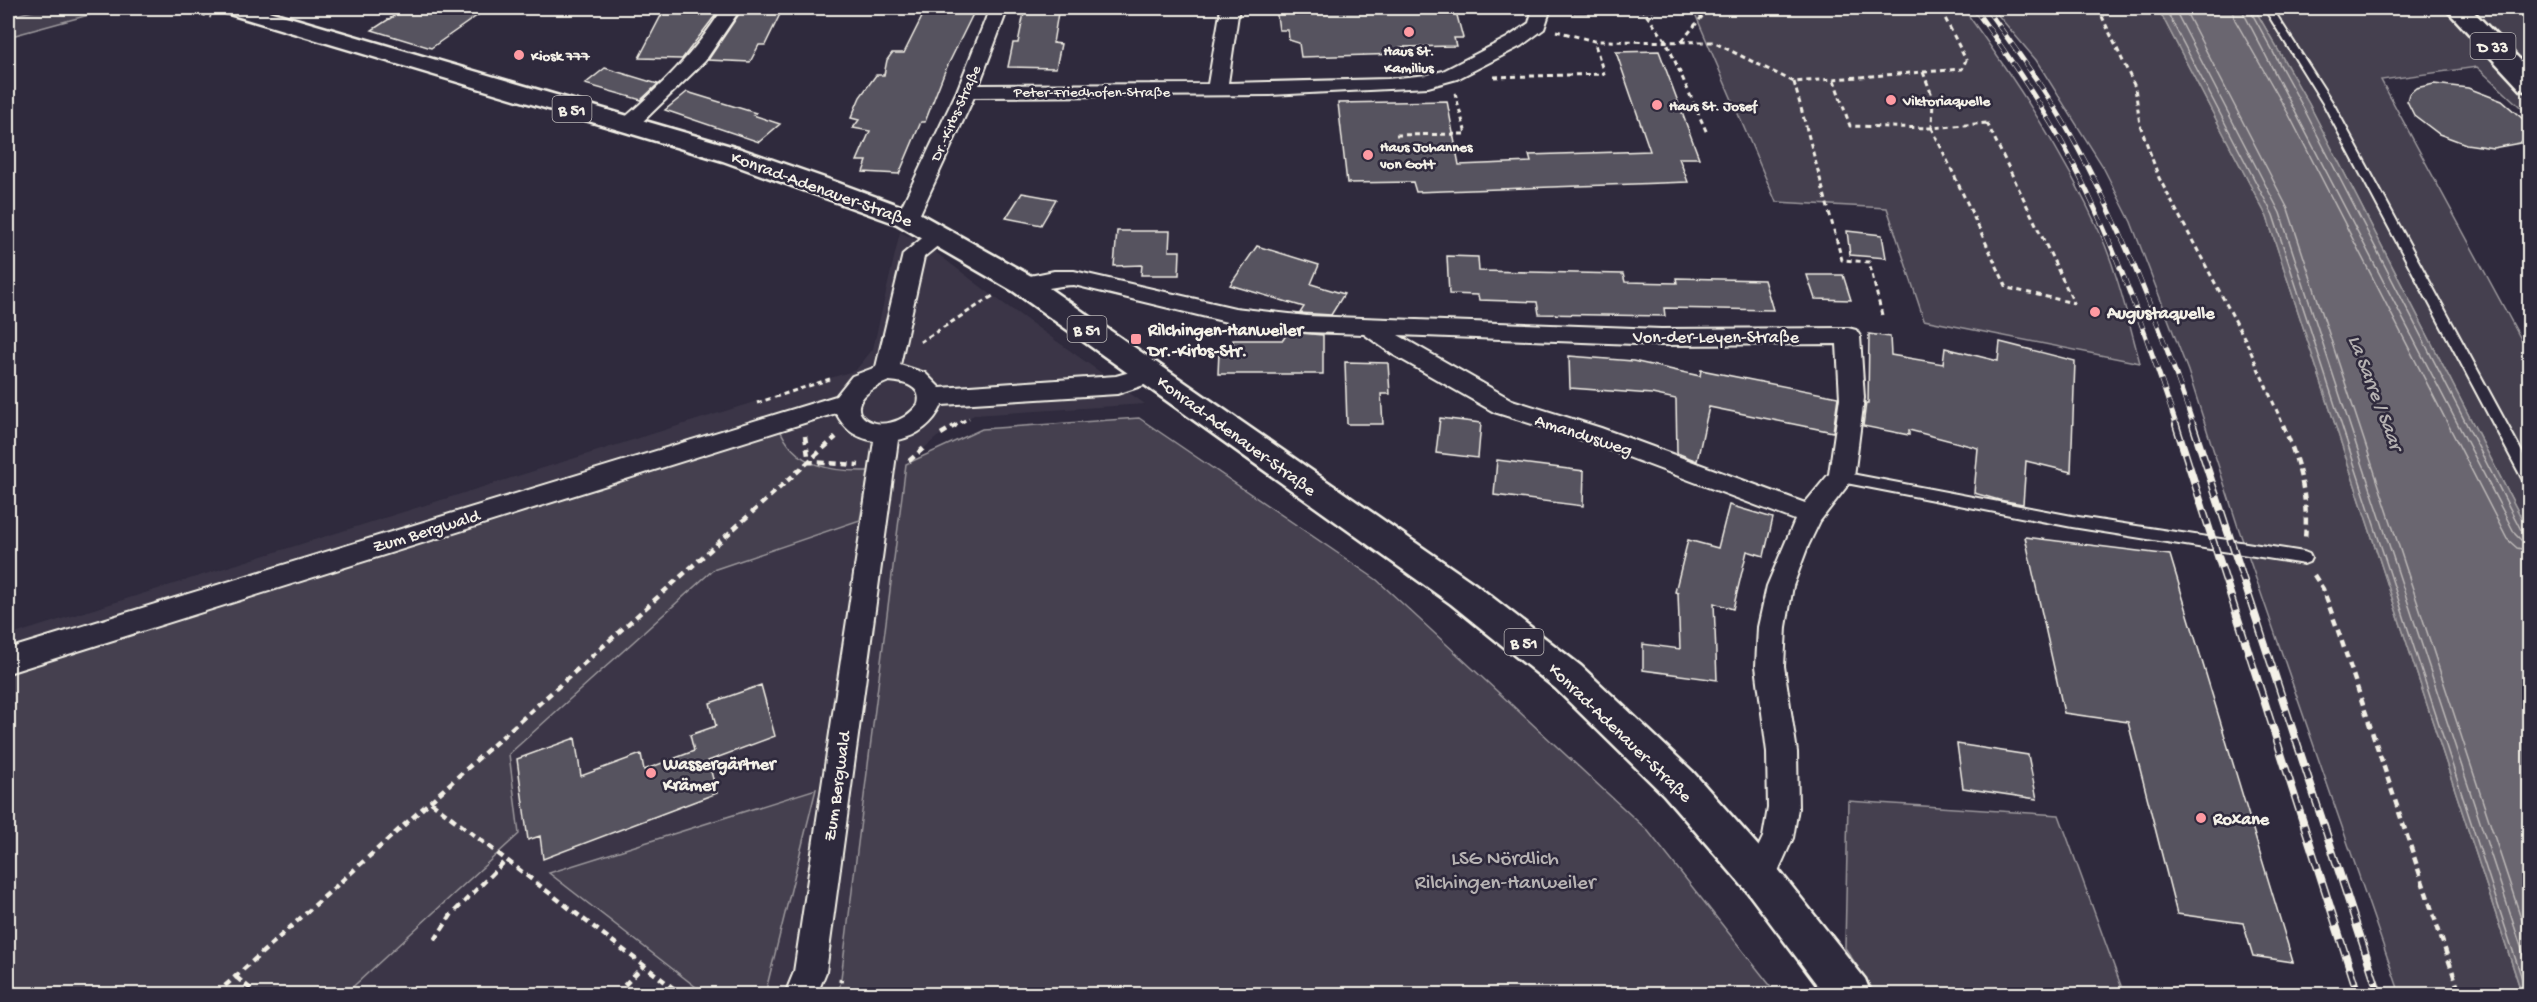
<svg xmlns="http://www.w3.org/2000/svg" width="2537" height="1002" viewBox="0 0 2537 1002" font-family="'Gochi Hand',sans-serif">
<style>
.built{fill:#3b3647}
.green{fill:#454050;stroke:#9c989c;stroke-width:1.5}
.water{fill:#6a6670;stroke:#a19ea0;stroke-width:1.5}
.lines{fill:none;stroke-linecap:round;stroke-linejoin:round}
.shore{stroke:#bdb9b8;stroke-width:1.5}
.building{fill:#56525f;stroke:#f4f1e8;stroke-width:1.5}
.lane-casing{stroke:#f4f1e8;stroke-width:4}
.street-casing{stroke:#f4f1e8;stroke-width:4}
.primary-casing{stroke:#f4f1e8;stroke-width:5}
.path-far1{stroke:#f4f1e8;stroke-width:3;stroke-dasharray:5 4;stroke-linecap:butt}
.path{stroke:#f4f1e8;stroke-width:4.5;stroke-dasharray:7 5;stroke-linecap:butt}
.lane{fill:#2f2a3d;fill-rule:evenodd}
.street{fill:#2f2a3d;fill-rule:evenodd}
.primary{fill:#2f2a3d;fill-rule:evenodd}
.rail-far1-casing{stroke:#f4f1e8;stroke-width:5}
.rail-casing{stroke:#f4f1e8;stroke-width:8}
.rail-far1{stroke:#2f2a3d;stroke-width:4;stroke-dasharray:11;stroke-linecap:butt}
.rail{stroke:#2f2a3d;stroke-width:5;stroke-dasharray:15;stroke-linecap:butt}
.poi-dot{fill:#ff9aa2;stroke:#2f2a3d;stroke-width:2}
.labels{text-anchor:middle;stroke-width:5;stroke-linejoin:round;paint-order:stroke}
.far-poi-label{font-size:15px;font-weight:bold;fill:#f4f1e8;stroke:#2f2a3d;text-anchor:start}
.far-street-label{font-size:15px;fill:#f4f1e8;stroke:#2f2a3d}
.shield{fill:#2f2a3d;stroke:#b9b5b5;stroke-width:1.5}
.shield-label{font-size:16px;font-weight:bold;fill:#f4f1e8}
.street-label{font-size:18px;fill:#f4f1e8;stroke:#2f2a3d}
.poi-label{font-size:18px;font-weight:bold;fill:#f4f1e8;stroke:#2f2a3d;text-anchor:start}
.water-label{font-size:20px;font-style:italic;fill:#b6b2b2;stroke:#2f2a3d}
.near-park-label{font-size:21px;fill:#b7b3b3;stroke:#2f2a3d}
</style>
<rect width="100%" height="100%" fill="#2f2a3d"/>
<filter id="ink" filterUnits="userSpaceOnUse"><feTurbulence type="fractalNoise" baseFrequency=".0167" numOctaves="2"/><feDisplacementMap in="SourceGraphic" scale="12" xChannelSelector="R" yChannelSelector="G"/><feConvolveMatrix kernelMatrix="1 2 1 2 8 2 1 2 1" color-interpolation-filters="sRGB"/></filter>
<g filter="url(#ink)">
<path class="built" d="M900 232 926 245 993 296 1145 404 974 415 937 437 906 464 839 994H8V636L856 370 873 349Z"/>
<path class="green" d="M44 8H114L8 37V17Z
M1570 8H1963C2014 78 2063 152 2099 231 2118 273 2128 319 2140 363L1924 320 1887 208 1776 202 1693 9 1575 14Z
M1992 8H2158L2267 217 2522 994H2400L2237 524 2188 371 2131 222 2102 165 2036 60Z
M2254 8H2529V115L2477 67 2381 80 2529 354V533L2309 104Z
M1139 418 1377 580 1648 831 1777 994H839L906 464 982 429Z
M779 427C794 467 832 472 869 471L860 520 713 570 509 754 519 834 345 994H8V667Z
M816 789 765 994H705L549 873Z
M1848 801 2059 815 2124 994H1876L1845 948Z"/>
<path class="water" d="M2158 8H2254L2309 104 2529 533V994H2522L2267 217Z"/>
<g class="lines">
<path class="shore" d="M2165 8 2273 215 2527 994
M2174 8 2280 213 2530 974
M2184 8 2288 209 2530 945
M2232 8 2235 20 2289 115 2507 539 2517 548 2530 551
M2241 8 2515 534 2521 540 2530 542
M2249 8 2303 107 2521 530 2530 534"/>
</g>
<path class="building" d="M406 8H488L431 48 372 30Z
M665 8H721L682 59 639 58Z
M743 8H783L765 45H759L750 62 708 60Z
M1276 8H1455L1463 38H1454L1456 46 1400 47 1401 54 1301 57 1299 43 1289 40 1288 30H1279Z
M947 9 974 12 944 73 925 122H921L899 174 863 172 867 161H857L870 131 853 128 859 120 851 118 860 97 876 75H884L887 60 892 53H904L923 15 944 16Z
M1024 13H1058L1053 43 1061 44 1056 68 1008 67 1013 43H1018Z
M1659 51 1699 158H1679L1688 182 1416 192 1413 182 1347 183 1338 103 1447 101 1459 165 1531 162 1529 155 1650 151 1616 52Z
M605 68 658 84 641 100 585 84Z
M2434 84 2468 88 2502 101 2524 120 2528 135 2520 143 2493 148 2466 144 2439 134 2414 115 2407 101 2409 94 2416 88Z
M687 92 756 113 753 115 780 124 759 142 665 110Z
M1022 193 1056 199 1041 225 1006 218Z
M1117 231H1170L1169 251H1180L1179 275H1141L1142 265 1114 266Z
M1847 231 1882 235 1886 258 1850 255Z
M1257 246 1319 265 1311 284 1344 294 1331 315 1300 313 1304 307 1230 285Z
M1447 256 1478 257 1479 271 1623 274 1625 282 1677 283 1676 278 1764 280 1773 310 1664 308 1665 316 1539 314 1537 302 1479 300 1478 295 1449 294Z
M1807 275H1843L1851 300 1815 299Z
M1288 332 1323 335V374H1218L1219 352 1232 353 1233 340H1283Z
M1869 334 1890 337 1891 355 1943 364 1945 348 1998 361 2000 342 2075 361 2071 472 2026 461 2023 504 1999 500 1974 493 1978 448 1909 430V435L1863 426 1866 403H1868Z
M1569 356 1633 361 1700 376 1701 370 1838 397 1833 432 1709 407 1697 461 1677 453 1676 399 1652 394 1570 388Z
M1345 362 1388 363 1390 394H1381L1383 424H1347Z
M1440 418 1481 423 1478 458 1436 453Z
M1497 460 1584 471 1583 506 1494 495Z
M1729 505 1773 518 1764 556 1747 551 1733 609 1714 603 1717 680 1643 670V644L1680 649 1678 593 1675 592 1688 540 1718 548Z
M2025 537 2170 555 2293 962 2253 956 2243 923 2177 914 2128 722 2064 713Z
M761 685 775 736 708 761 717 793 543 859 540 836 528 840 517 759 575 738 581 776 641 754 644 770 694 751 690 735 716 726 710 703Z
M1957 744 2028 755 2037 799 1963 788Z"/>
<g class="lines">
<defs>
<path id="lane" d="M2264 8H2272L2334 105 2530 467V485L2525 484 2324 105Z
M1841 472 2072 516 2304 552 2309 554 2311 558 2309 562 2304 564 2072 527 1836 481 1834 477 1836 473Z"/>
<path id="street" d="M723 8H741L705 61 635 129H621L618 125 621 121C660 87 696 52 723 8Z
M990 8H1008L979 85 1208 84 1221 8H1239L1228 83 1388 79 1427 75 1443 71 1507 38 1529 23 1533 8H1551L1544 29 1521 46 1457 79 1428 87 1270 95 974 97 918 218 915 223H899L896 218 957 91Z
M940 228 948 230 951 235 924 257 900 365 925 373 940 388 1116 376 1151 366 1159 368 1163 374 1159 380 1117 394 942 405C934 423 918 436 898 440L826 972 817 994H785L794 972 874 441C855 437 845 430 836 413L8 673V649L836 396 852 376 876 367 903 254 932 230ZM889 381C903 382 923 386 918 404 885 448 821 408 889 381Z
M1054 271H1074L1235 308 1307 316 1661 329 1848 328 1856 330 1860 336 1864 398 1854 477 1820 521 1808 546 1793 586 1786 627 1784 666 1797 752 1798 808 1793 838 1771 887 1760 892 1749 887 1744 877 1763 837 1768 808 1767 752 1756 666 1758 627 1767 586 1795 520 1583 440 1494 412 1392 354 1364 334 1307 332 1235 324 1074 285C1055 285 1032 294 1015 289L1012 284 1015 279ZM1398 335 1661 345 1837 344 1840 398 1829 474 1805 503 1601 428 1512 400Z"/>
<path id="primary" d="M222 8H258L741 149 836 182 917 212 1033 277 1475 584 1581 666 1692 771 1774 864 1865 979 1871 994H1824L1746 890 1664 795 1555 688 1451 604 1013 291 897 224 723 161 226 13Z
M2445 8H2470L2530 70V92L2521 90Z"/>
</defs>
<use href="#lane" class="lane-casing"/>
<use href="#street" class="street-casing"/>
<use href="#primary" class="primary-casing"/>
<path class="path-far1" d="M184 8 211 17
M1641 8 1666 41 1707 133
M2098 8 2135 87 2140 125 2159 178 2246 341 2284 427
M1556 31 1594 41 1713 42 1794 82 1962 69 1966 60 1940 8
M1682 41 1709 8
M1923 72 1933 98 1932 128
M1494 77 1604 74 1594 41
M1834 80 1850 126 1932 128
M1794 82 1842 260 1869 262 1882 315
M1987 123 2074 303 2007 288 1932 128Z
M1396 135 1466 134 1455 93
M920 342 993 296
M757 403 830 379
M953 427 969 418"/>
<path class="path" d="M2283 425C2299 462 2309 498 2305 538
M941 434 956 425
M805 436 809 462 859 465
M909 461 926 446
M2314 575 2323 589 2341 639 2460 994
M431 802 681 994
M435 940 451 915 506 860
M236 977 257 994
M216 994 836 437
M616 994 643 966
M839 994 841 979"/>
<use href="#lane" class="lane"/>
<use href="#street" class="street"/>
<use href="#primary" class="primary"/>
<defs>
<path id="rail-far1" d="M1974 8C2003 48 2030 88 2055 130 2108 223 2143 326 2177 427
M1986 8C2016 50 2047 92 2072 137 2123 229 2161 328 2194 427"/>
<path id="rail" d="M2176 425 2358 994
M2193 425 2379 994"/>
</defs>
<use href="#rail-far1" class="rail-far1-casing"/>
<use href="#rail" class="rail-casing"/>
<use href="#rail-far1" class="rail-far1"/>
<use href="#rail" class="rail"/>
</g>
</g>
<g class="poi-dot">
<circle cx="1409" cy="32" r="6"/>
<circle cx="519" cy="55" r="6"/>
<circle cx="1891" cy="100" r="6"/>
<circle cx="1657" cy="105" r="6"/>
<circle cx="1368" cy="155" r="6"/>
<circle cx="2095" cy="312" r="6"/>
<rect x="1130" y="333" width="12" height="12" rx="3"/>
<circle cx="651" cy="773" r="6"/>
<circle cx="2201" cy="818" r="6"/>
</g>
<g class="labels">
<g class="far-poi-label">
<text x="1409" y="55" text-anchor="middle">Haus St.<tspan x="1409" dy="17">Kamilius</tspan></text>
<text x="531" y="60">Kiosk 777</text>
<text x="1903" y="105">Viktoriaquelle</text>
<text x="1669" y="110">Haus St. Josef</text>
<text x="1380" y="151">Haus Johannes<tspan x="1380" dy="17">von Gott</tspan></text>
</g>
<g class="far-street-label">
<text x="1092" y="96">Peter-Friedhofen-Straße</text>
<text transform="translate(955 113) rotate(-66)" y="5">Dr.-Kirbs-Straße</text>
</g>
<g class="shield">
<rect x="2470.5" y="33" width="45" height="26" rx="4.5"/>
<rect x="552.5" y="96" width="39" height="26" rx="4.5"/>
<rect x="1067.5" y="316" width="39" height="26" rx="4.5"/>
<rect x="1504.5" y="629" width="39" height="26" rx="4.5"/>
</g>
<g class="shield-label">
<text x="2493" y="52">D 33</text>
<text x="572" y="115">B 51</text>
<text x="1087" y="335">B 51</text>
<text x="1524" y="648">B 51</text>
</g>
<g class="street-label">
<text transform="translate(822 188) rotate(20)" y="6">Konrad-Adenauer-Straße</text>
<text x="1716" y="342">Von-der-Leyen-Straße</text>
<text transform="translate(1584 434) rotate(18)" y="6">Amandusweg</text>
<text transform="translate(1237 435) rotate(36)" y="6">Konrad-Adenauer-Straße</text>
<text transform="translate(426 530) rotate(-17)" y="6">Zum Bergwald</text>
<text transform="translate(1621 732) rotate(44)" y="6">Konrad-Adenauer-Straße</text>
<text transform="translate(836 786) rotate(-82)" y="6">Zum Bergwald</text>
</g>
<g class="poi-label">
<text x="2107" y="318">Augustaquelle</text>
<text x="1148" y="335">Rilchingen-Hanweiler<tspan x="1148" dy="21">Dr.-Kirbs-Str.</tspan></text>
<text x="663" y="769">Wassergärtner<tspan x="663" dy="21">Krämer</tspan></text>
<text x="2213" y="824">Roxane</text>
</g>
<g class="water-label">
<text transform="translate(2377 392) rotate(69)" y="7">La Sarre / Saar</text>
</g>
<g class="near-park-label">
<text x="1505" y="864">LSG Nördlich<tspan x="1505" dy="24">Rilchingen-Hanweiler</tspan></text>
</g>
</g>
<rect width="2537" height="1002" fill="none" stroke="#2f2a3d" stroke-width="30"/>
<rect x="15" y="15" width="2507" height="972" fill="none" stroke="#f4f1e8" stroke-width="2" filter="url(#ink)"/>
</svg>
